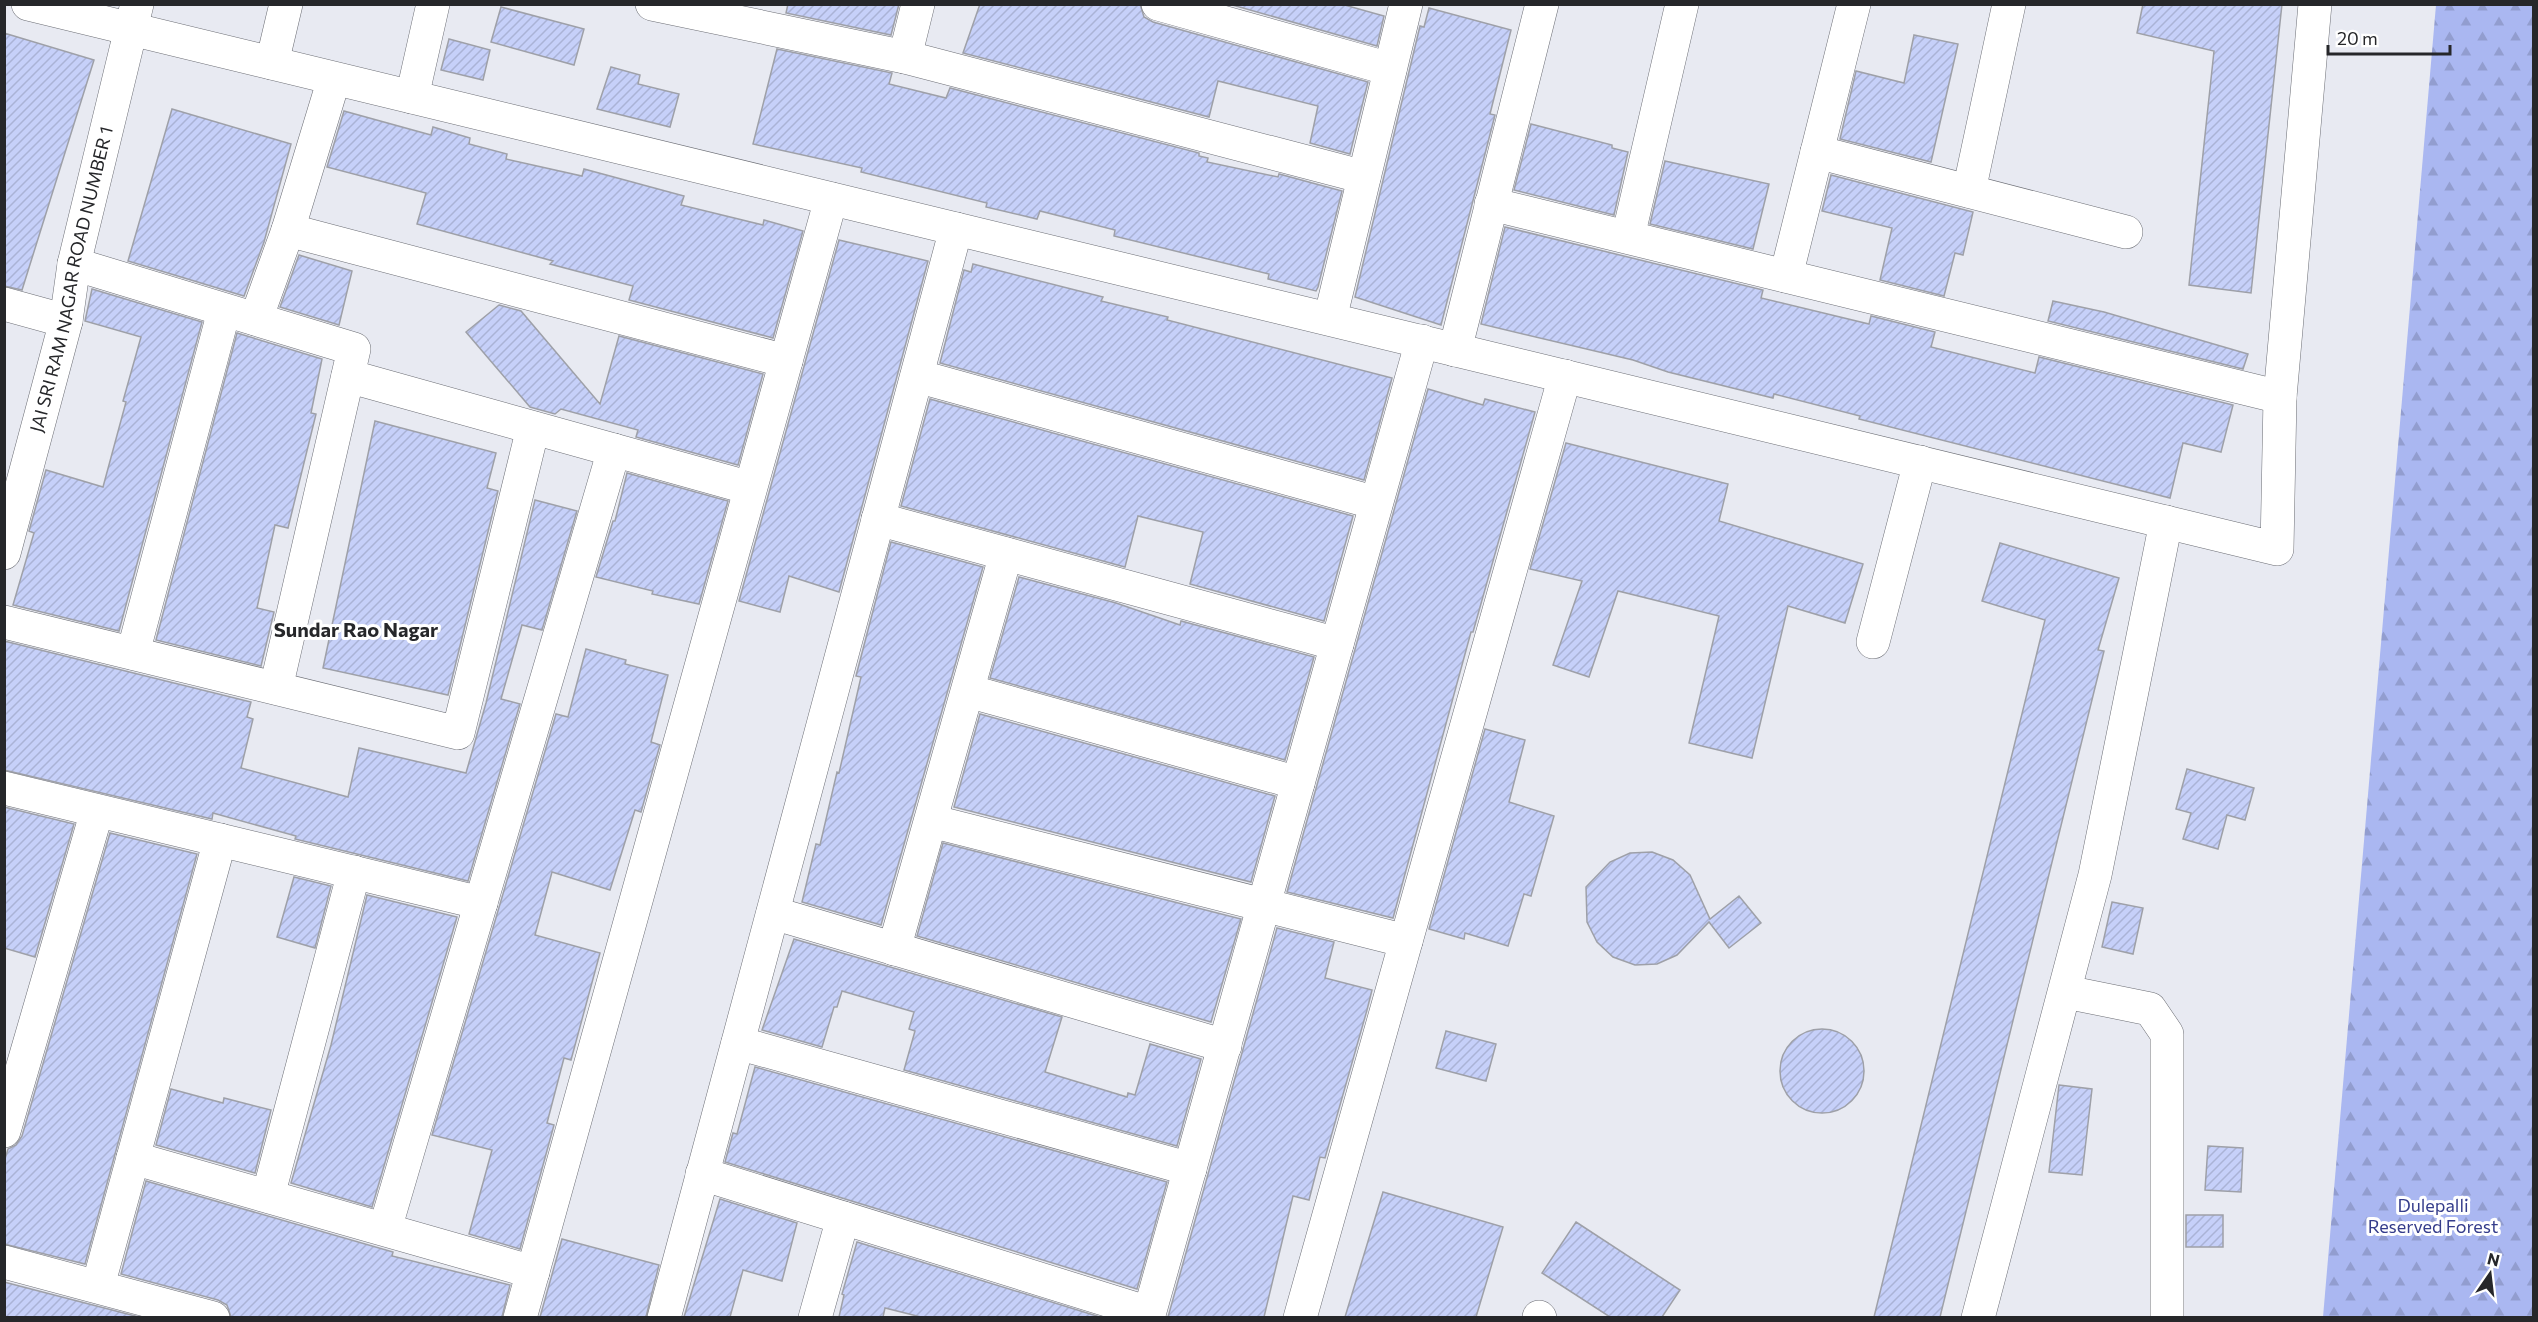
<svg xmlns="http://www.w3.org/2000/svg" width="2538" height="1322" viewBox="0 0 2538 1322" font-family="Commissioner,sans-serif">
<style>
.forest{fill:url(#forest-firs)}
.building{fill:url(#building-hatch);stroke:#9ea0a8;stroke-width:1.5}
.lines{fill:none;stroke-linecap:round;stroke-linejoin:round}
.street-casing{stroke:#6c6e75;stroke-width:34}
.street{stroke:#fff;stroke-width:33}
.labels{text-anchor:middle;stroke-width:6;stroke-linejoin:round;paint-order:stroke}
.street-label{font-size:18px;fill:#26272a;stroke:#fff}
.park-label{font-size:18px;fill:#353d8b;stroke:#fff}
.neighbourhood-label{font-size:20px;font-weight:bold;fill:#26272a;stroke:#fff}
</style>
<defs>
<pattern id="forest-firs" width="22" height="20" patternUnits="userSpaceOnUse" patternTransform="scale(1.5)"><rect width="22" height="20" fill="#aab7f1"/><path d="M5 1l3.5 6h-7zM16 11l3.5 6h-7z" fill="#929dcf"/></pattern>
<pattern id="building-hatch" width="6" height="6" patternUnits="userSpaceOnUse" patternTransform="scale(1.5)"><rect width="6" height="6" fill="#c6d0f9"/><path d="M-1 1l2-2M0 6l6-6M5 7l2-2" fill="none" stroke="#aab3d6"/></pattern>
</defs>
<rect width="100%" height="100%" fill="#e8eaf2"/>
<path class="forest" d="M2436 5H2533V1317H2323Z"/>
<path class="building" d="M788 4H899L891 35 786 13Z
M980 4H1140L1144 17 1153 22 1368 82 1350 154 1310 143 1318 106 1218 81 1209 117 963 53Z
M1229 4H1341L1384 16 1377 46Z
M2143 4H2282L2251 293 2189 285 2214 51 2137 33Z
M501 7 584 29 574 65 491 42Z
M1429 8 1511 30 1490 114 1495 115 1441 325 1355 297 1420 26 1424 27Z
M4 33 94 60 22 290 4 286Z
M1914 35 1958 44 1931 162 1840 139 1856 71 1904 83Z
M449 39 490 50 483 80 441 70Z
M777 49 892 73 889 84 946 98 950 88 1199 153V156L1208 158 1207 162 1278 177 1279 174 1342 191 1318 287 1316 291 1268 279 1269 274 1114 236 1115 230 1040 211 1037 219 986 207 987 203 861 172 862 168 753 144Z
M611 67 640 75 638 84 679 94 670 127 597 109Z
M172 109 291 144 264 242 244 296 128 261Z
M344 111 431 135 433 127 470 138 469 144 507 154 506 159 582 176 584 169 684 196 681 205 763 225 764 220 803 231 773 338 629 300 633 286 550 264 553 261 417 224 426 193 327 167Z
M1531 124 1612 145V148L1628 152 1614 215 1514 190Z
M1665 161 1769 184 1753 249 1650 224Z
M1831 175 1973 212 1963 255 1955 253 1944 296 1880 280 1892 228 1822 211Z
M1505 227 1763 290 1761 298 1869 324 1871 316 1935 332 1931 347 2035 373 2039 357 2233 405 2221 452 2183 443 2170 498 1859 419 1860 416 1774 394 1773 398 1668 372 1633 360 1481 324Z
M839 240 928 261 839 592 789 576 780 612 739 601Z
M299 255 352 271 339 325 280 307Z
M973 264 1103 297 1101 301 1168 317 1167 320 1392 378 1364 480 940 363 964 270 971 272Z
M92 289 202 322 119 631 13 605 34 533 29 531 46 470 103 487 126 402 123 401 141 337 85 321Z
M2053 301 2104 312 2248 354 2243 369 2048 321Z
M499 305 521 311 600 404 619 336 763 374 738 465 636 437 638 430 561 409 555 414 530 407 466 332Z
M237 333 322 359 311 413 316 414 288 528 275 525 257 608 274 612 261 666 156 640Z
M1428 389 1483 405 1485 399 1535 412 1473 632H1471L1393 918 1287 892Z
M930 399 1353 516 1324 621 1190 584 1203 532 1138 516 1125 567 901 506Z
M375 421 496 453 487 488 498 491 448 695 323 668Z
M1566 443 1728 484 1719 521 1863 564 1845 623 1788 606 1752 758 1689 743 1719 616 1618 591 1589 677 1553 665 1582 581 1530 569Z
M627 473 728 501 699 604 652 594 653 591 596 577 613 521H615Z
M535 500 577 511 542 630 522 625 501 699 520 704 468 881 295 839 296 836 213 813 212 819 4 770V641L251 702 247 717 253 719 241 768 348 797 359 748 466 773 486 703Z
M891 542 983 567 881 925 802 902 816 844 820 845 837 772 839 773 861 677 856 676Z
M2000 543 2119 578 2098 650 2104 651 1940 1317H1874L2045 620 1982 601Z
M1019 577 1116 603 1180 625 1181 621 1314 657 1285 760 990 678Z
M586 649 626 660 625 664 668 675 651 742 660 745 641 812 635 810 610 890 552 872 535 935 600 953 571 1060 564 1058 547 1123 554 1125 520 1249 469 1234 492 1150 432 1135 556 714 568 717Z
M980 714 1275 796 1251 882 954 807Z
M1485 729 1525 740 1509 802 1554 816 1531 896 1524 894 1508 946 1465 933 1464 939 1429 929Z
M2187 769 2254 788 2245 820 2227 815 2218 849 2183 839 2191 813 2176 809Z
M4 807 74 824 35 957 4 948Z
M110 833 197 854 85 1264 4 1244V1162L8 1149 16 1145 22 1136Z
M943 843 1241 919 1211 1022 917 936Z
M1652 852 1673 860 1690 875 1710 919 1739 896 1761 923 1729 948 1709 922 1677 955 1657 964 1635 965 1613 957 1597 942 1587 922 1586 887 1610 862 1630 853Z
M294 877 331 886 315 948 277 937Z
M367 895 457 917 372 1207 291 1183 331 1045Z
M2112 902 2143 908 2133 954 2102 947Z
M1277 928 1334 942 1325 978 1372 990 1367 1010 1325 1158 1320 1157 1309 1200 1293 1196 1264 1317H1168Z
M794 939 1062 1017 1045 1072 1127 1097 1128 1093 1135 1095 1150 1044 1201 1059 1177 1146 904 1070 915 1031 909 1029 914 1012 842 991 837 1007H834L822 1047 762 1030Z
M1780 1071a42 42 0 1 1 84 0a42 42 0 1 1-84 0Z
M1446 1031 1496 1044 1486 1081 1436 1068Z
M755 1067 1167 1182 1137 1289 725 1162 733 1133 737 1134Z
M2059 1085 2092 1089 2082 1175 2049 1172Z
M171 1089 223 1103 224 1098 271 1110 255 1173 156 1145Z
M2208 1146 2243 1148 2241 1192 2205 1190Z
M146 1181 393 1252 392 1256 510 1285 502 1317H231L227 1305 218 1300 121 1274Z
M1383 1192 1503 1227 1476 1317H1345Z
M720 1199 797 1223 782 1281 743 1270 730 1317H684Z
M2186 1215H2223V1247H2186Z
M1576 1222 1680 1290 1662 1317H1610L1542 1273Z
M562 1239 659 1265 646 1317H540Z
M857 1242 1100 1317H921L885 1308 883 1317H839L844 1295 842 1294Z
M4 1282 139 1317H4Z"/>
<g class="lines">
<defs>
<g id="street">
<path d="M28 4 2277 549 2280 397 2315 4"/>
<path d="M652 4 905 57 1364 177"/>
<path d="M1158 4 1390 69"/>
<path d="M905 57 918 4"/>
<path d="M272 63 286 4"/>
<path d="M412 97 433 4"/>
<path d="M1817 152 2126 232"/>
<path d="M1969 191 2009 4"/>
<path d="M1491 204 2280 397"/>
<path d="M288 230 786 361"/>
<path d="M1628 237 1682 4"/>
<path d="M74 264 354 349 276 688"/>
<path d="M1786 276 1854 4"/>
<path d="M4 304 66 321"/>
<path d="M256 319 288 230 334 79"/>
<path d="M1330 319 1406 4"/>
<path d="M1455 350 1542 4"/>
<path d="M348 376 750 488"/>
<path d="M917 376 1376 503"/>
<path d="M878 519 1337 644"/>
<path id="s1" d="M4 553 66 321 74 264 137 4"/>
<path d="M4 622 458 733 533 428"/>
<path d="M1873 642 1920 462"/>
<path d="M133 653 224 311"/>
<path d="M968 691 1298 783"/>
<path d="M4 788 481 903"/>
<path d="M931 821 1406 941"/>
<path d="M773 913 1225 1046"/>
<path d="M894 949 1006 554"/>
<path d="M2066 992 2150 1009 2167 1034V1318"/>
<path d="M738 1043 1190 1169"/>
<path d="M4 1131 97 811"/>
<path d="M133 1158 533 1272"/>
<path d="M702 1174 1149 1313"/>
<path d="M268 1196 354 872"/>
<path d="M385 1229 614 450"/>
<path d="M4 1262 213 1318"/>
<path d="M98 1286 220 840"/>
<path d="M1539 1317 1540 1318"/>
<path d="M520 1318 831 199"/>
<path d="M664 1318 956 229"/>
<path d="M815 1318 843 1218"/>
<path d="M1148 1318 1422 341"/>
<path d="M1300 1318 1565 376"/>
<path d="M1978 1318 2095 875 2166 522"/>
</g>
</defs>
<use href="#street" class="street-casing"/>
<use href="#street" class="street"/>
</g>
<g class="labels">
<g class="street-label">
<text dy="6" stroke="none"><textPath href="#s1" startOffset="282">JAI SRI RAM NAGAR ROAD NUMBER 1</textPath></text>
</g>
<g class="park-label">
<text x="2433" y="1212">Dulepalli<tspan x="2433" dy="21">Reserved Forest</tspan></text>
</g>
<g class="neighbourhood-label">
<text x="356" y="637">Sundar Rao Nagar</text>
</g>
</g>
<rect width="2538" height="1322" fill="none" stroke="#26272a" stroke-width="12"/>
<g transform="translate(2490 1274) rotate(14)" stroke="#ffffff" stroke-width="4.5" paint-order="stroke">
<path d="M0-4.5L10 22L0 15L-10 22Z" fill="#26272a"/>
<text y="-9" font-size="16" font-weight="bold" text-anchor="middle" fill="#26272a">N</text>
</g>
<path d="M2328 45v9h122v-9" fill="none" stroke="#26272a" stroke-width="3"/>
<text x="2337" y="45" font-size="18" fill="#26272a" stroke="#ffffff" stroke-width="4.5" paint-order="stroke">20 m</text>
</svg>
